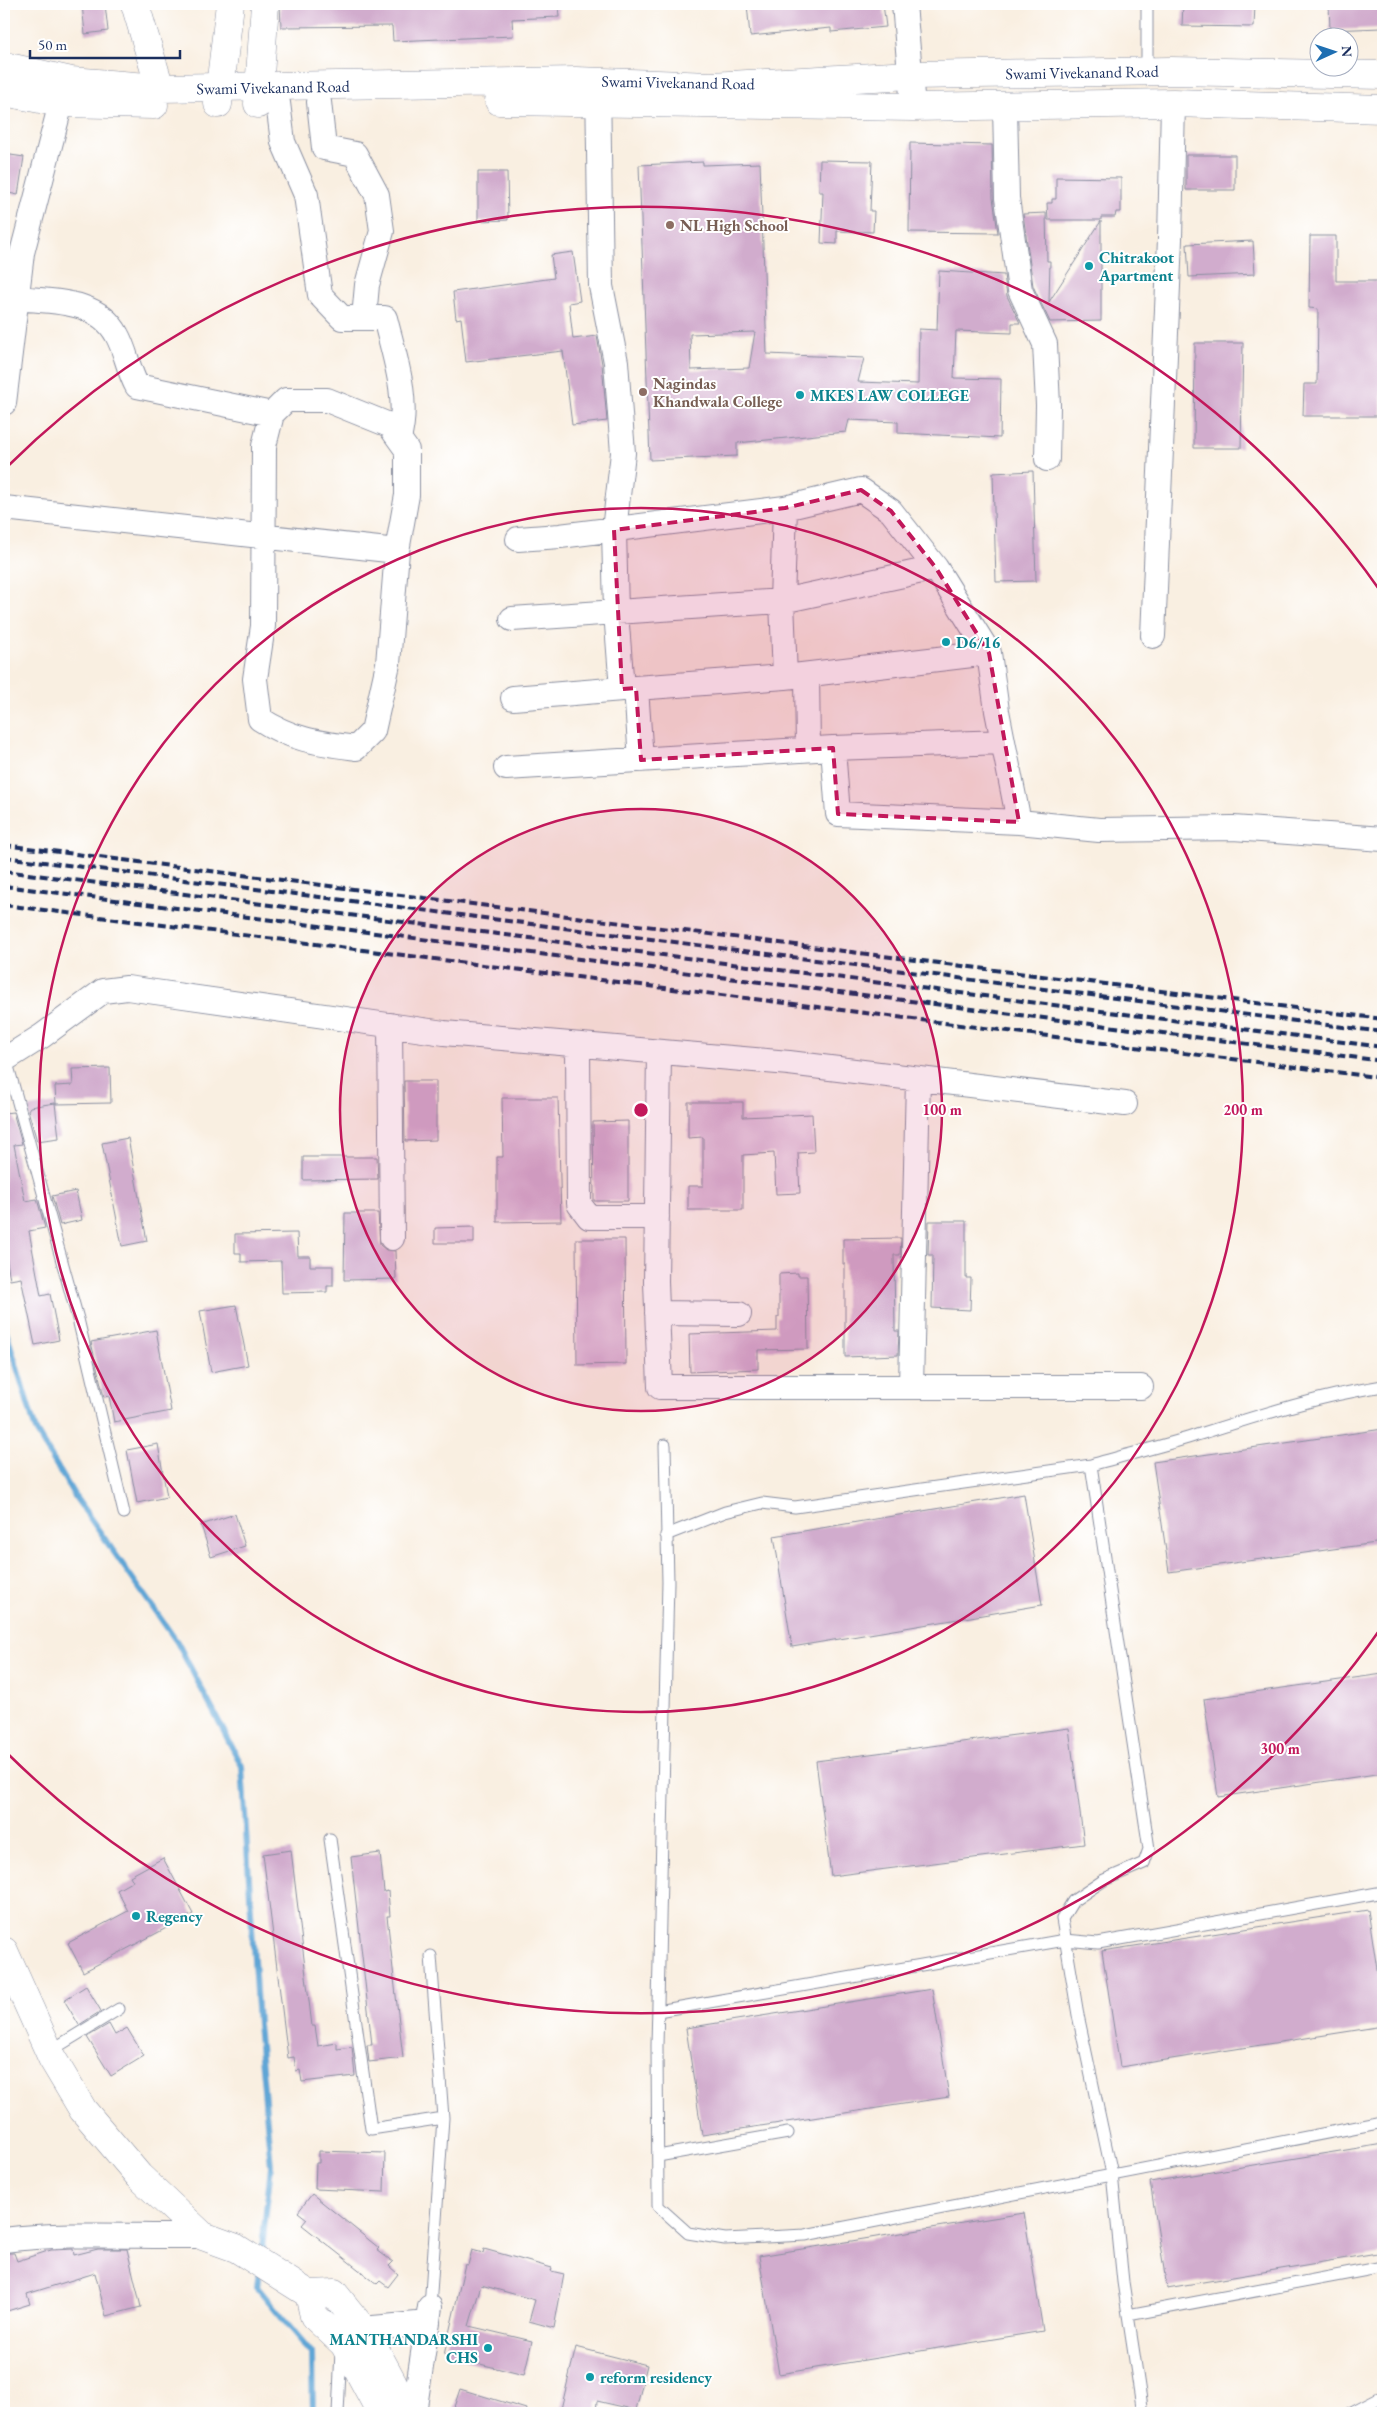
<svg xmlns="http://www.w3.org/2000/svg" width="1387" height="2417" viewBox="0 0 1387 2417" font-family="'EB Garamond',serif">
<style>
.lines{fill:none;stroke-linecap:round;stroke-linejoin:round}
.stream{stroke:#5ea5d5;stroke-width:6}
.building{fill:#d1accd;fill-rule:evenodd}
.service-casing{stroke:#8a8fa0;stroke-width:13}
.minor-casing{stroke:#8a8fa0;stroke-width:26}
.secondary-casing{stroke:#8a8fa0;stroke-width:29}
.primary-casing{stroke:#8a8fa0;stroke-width:29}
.service{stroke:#fff;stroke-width:11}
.minor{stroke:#fff;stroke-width:24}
.secondary{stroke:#fff;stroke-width:28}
.primary{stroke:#fff;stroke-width:28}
.rail{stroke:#1b2f5e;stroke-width:4;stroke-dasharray:8 4;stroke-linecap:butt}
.marked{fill:#c2185b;fill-opacity:0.2;stroke:#c2185b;stroke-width:4;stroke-dasharray:10 6;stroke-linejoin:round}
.ring{fill:none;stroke:#c2185b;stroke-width:2.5}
.education-dot{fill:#8d6e63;stroke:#fff;stroke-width:2}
.culture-dot{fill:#0f9aa8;stroke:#fff;stroke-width:2}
.labels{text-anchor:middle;stroke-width:4;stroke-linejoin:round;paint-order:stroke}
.street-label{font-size:16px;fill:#1b2f5e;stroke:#fff}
.education-label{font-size:16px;font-weight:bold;fill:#785e54;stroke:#fff;text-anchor:start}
.culture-label{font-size:16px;font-weight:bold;fill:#0d838f;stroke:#fff;text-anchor:start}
.centre{fill:#c2185b;stroke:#fff;stroke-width:2.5}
.ring-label{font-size:15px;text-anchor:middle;font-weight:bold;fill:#c2185b;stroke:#fff;stroke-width:4;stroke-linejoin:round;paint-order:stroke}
</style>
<rect width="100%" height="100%" fill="#fff"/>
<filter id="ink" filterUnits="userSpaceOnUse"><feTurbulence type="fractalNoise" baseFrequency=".02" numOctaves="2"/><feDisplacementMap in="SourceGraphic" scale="10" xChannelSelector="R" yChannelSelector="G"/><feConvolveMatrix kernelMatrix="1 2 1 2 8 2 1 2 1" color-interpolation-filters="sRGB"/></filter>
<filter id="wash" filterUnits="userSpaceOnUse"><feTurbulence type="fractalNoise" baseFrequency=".0096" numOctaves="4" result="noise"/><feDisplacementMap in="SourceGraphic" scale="20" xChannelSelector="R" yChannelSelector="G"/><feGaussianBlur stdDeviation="1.12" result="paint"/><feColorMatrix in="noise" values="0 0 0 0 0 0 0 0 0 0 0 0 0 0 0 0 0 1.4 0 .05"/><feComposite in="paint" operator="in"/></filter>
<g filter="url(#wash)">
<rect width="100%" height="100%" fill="#f9efe1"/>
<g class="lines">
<path class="stream" d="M4 1324 36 1431 76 1498 177 1642 242 1766 258 2024 271 2166 261 2257
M259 2271 257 2287 312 2353 313 2413"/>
</g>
<g id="blocks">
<path class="building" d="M82 4H105L108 31 85 34Z
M280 4H558L559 17 512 19 513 36 393 41 392 26 281 27Z
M747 4H883L886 27 831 32V28L750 36Z
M1183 4H1255L1254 27 1182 26Z
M1329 4H1380L1381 28 1330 30Z
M910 143 992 145 993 198 998 233 909 232Z
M4 154 24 157 18 195 4 192Z
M1186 155H1235V190H1186Z
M820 160 872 161 870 211H874L873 232 837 231V244L821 243 823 192H819Z
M703 162V165L760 163 767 354 864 358 858 382 918 384 919 329 937 330 939 271 1004 275 1007 296 1020 323H1012V333L956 331 954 378 1001 379 1000 438 898 433V422L849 420 846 432 737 443V456L650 460 639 165ZM755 332 749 368 691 370 690 334Z
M478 172H507L508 220 478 221Z
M1056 177 1121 178V212H1116L1115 217H1101V220H1048L1047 203H1052V199H1056Z
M1046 213 1047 261H1050L1049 302 1101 221V321L1050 322 1033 286 1023 214Z
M1310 236H1336V281H1383L1381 416H1303L1304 384H1317L1318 309 1309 308Z
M1253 241 1255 274 1189 277 1187 244Z
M573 252 580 301 569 303 573 339 597 336 602 364 607 421 572 425 563 351 466 362 461 318 456 319 453 292 554 278 551 255Z
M1195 343H1243L1241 448H1194Z
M1033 471 1036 581 996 582 993 473Z
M110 1068 111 1103 56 1104 55 1086 73 1085 72 1069Z
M404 1081H436V1140L405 1141Z
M502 1098H558L561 1221 497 1222V1157H503Z
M688 1102H743V1117L812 1114 814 1152 798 1153 800 1193 776 1194 774 1153 743 1155V1210H688V1186H703V1137L688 1138Z
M55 1103 59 1138 37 1141 28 1110 30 1107Z
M13 1112 22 1144 14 1145 25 1201 37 1199 45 1228 29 1231 41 1296 50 1294 59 1340 35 1345 21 1278 10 1280 4 1243V1113Z
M628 1121V1201H594L593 1122Z
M128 1138 147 1241 122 1246 102 1143Z
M303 1157H377L378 1179 303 1180Z
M76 1191 82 1220 60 1225 52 1196Z
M345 1213H378L380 1245 386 1250 395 1251 396 1279 344 1280Z
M929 1221H966V1278H971L970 1310 932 1308 933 1255H928Z
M474 1227V1243H435V1228Z
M297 1233 298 1256H310V1266H333V1286H327V1292L282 1293 281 1261 241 1262V1253H235V1234Z
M901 1238 900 1255H894L895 1331H899L898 1355 845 1357V1264H843V1239Z
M576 1239H625L626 1364 577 1365Z
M798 1273V1276H807L808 1349 758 1350V1369L690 1372 689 1334 777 1331V1317H779V1274Z
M236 1305 248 1365 211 1372 200 1311Z
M156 1330 171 1411 114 1422 109 1396 104 1397 91 1342Z
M1383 1429V1542L1169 1572 1153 1462Z
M158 1444 167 1497 137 1503 127 1450Z
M1024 1494 1042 1605 792 1647 774 1536Z
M235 1514 245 1546 211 1557 201 1525Z
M1383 1674V1773L1218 1797 1204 1699Z
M1069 1728 1084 1844 831 1876 816 1761Z
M291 1850 312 2026H315L318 2046 337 2043V2049L352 2047 355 2076 302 2082 300 2070 296 2071 294 2057 288 2058 263 1854Z
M380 1853 384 1892 388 1891 390 1916H387L403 2058 369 2062 367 2045H372L351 1857Z
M163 1858 193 1914 83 1972 68 1943 128 1911 117 1890 133 1881 130 1876Z
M1368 1910 1383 2009V2026L1120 2067 1102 1951Z
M86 1986 101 2011 79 2025 64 2000Z
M932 1989 949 2097 702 2135 686 2028Z
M109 2024 115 2035 127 2028 144 2056 111 2076 87 2037Z
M1383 2144V2252L1167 2288 1150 2182Z
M319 2151 385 2153 384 2192 315 2189 316 2163H319Z
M312 2194 379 2248 377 2250 393 2262 389 2266 398 2274 388 2287 380 2281 377 2284 302 2225 307 2219 298 2212Z
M1024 2213 1043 2331 779 2374 759 2256Z
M73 2249 74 2255 98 2249H127L141 2307 106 2316 95 2273 27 2294 30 2304 4 2312V2253H14L17 2261 51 2250Z
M484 2249 552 2268 551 2271 564 2274 554 2328 529 2321 535 2300 481 2285 469 2326 532 2341 524 2375 444 2355 465 2264 468 2265 472 2250 483 2253Z
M576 2347 647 2365 636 2410 597 2401 596 2413H560Z
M460 2389 526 2409 525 2413H452Z"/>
</g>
</g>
<g filter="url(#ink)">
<use href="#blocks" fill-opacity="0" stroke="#8a8fa0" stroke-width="1"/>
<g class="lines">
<defs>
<path id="service" d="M1147 9V72
M6 1059 78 1319 124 1513
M665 1445 668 1582 657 2046 658 2206 688 2233 725 2239 805 2235 1383 2122
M1091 1465C1125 1455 1160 1447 1194 1436 1257 1416 1318 1396 1383 1386
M666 1535 725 1512 762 1503 795 1507 1091 1465 1149 1849 1144 1863 1104 1880 1073 1901 1062 1919 1078 2015 1112 2174 1123 2282 1143 2413
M330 1839 371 2129 443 2118
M658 2011 1065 1940 1098 1943 1383 1892
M50 2051 119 2009
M658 2156 788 2133
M430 2307 443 2118 431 1956
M1128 2315 1383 2267
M338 2413 341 2351
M1350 2413 1379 2398 1383 2399"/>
<path id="minor" d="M904 4 913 107
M598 83 601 286 616 362 623 453 614 530 616 612 622 689 785 677
M319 102 324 148 355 154 377 195 382 231 367 285 364 318
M278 103 283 142 306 195 320 295 342 318H385C394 355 410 400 399 438
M1005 106 1007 198 1020 290 1045 344 1048 405 1047 459
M17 298C53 302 98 299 117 335 126 351 128 370 137 386L272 414
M286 400H327L389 425 407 450V495L397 551 388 664 373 731 356 748C319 743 292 740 260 719L255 679 263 626 264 446 272 414Z
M4 403 22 253 61 103
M4 508 397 551
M785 508 861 490 891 511 936 568
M518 539 560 536 785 508 782 601 785 677 989 653
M512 619 782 601 936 568 989 653 997 711 1019 822 1099 830 1233 828 1383 839
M1153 636 1170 239 1173 103
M807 675 808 749
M636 688 641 760
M513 698 622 689
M1003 742 833 748 838 814 1019 822
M506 768 833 748
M390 1025 392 1238
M578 1045 579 1204 589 1217H657
M659 1052 656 1282 660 1387H1141
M4 1060 42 1036 103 991 127 988 444 1033 789 1063 1125 1104
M657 1313 739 1314
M911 1387 918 1079
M4 2240C70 2232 136 2237 203 2236
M362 2329 428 2323
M414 2413 430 2307"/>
<path id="secondary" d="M135 4 160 88
M218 104 230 4
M258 104 265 4
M4 1951 52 2058 83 2110 139 2176 203 2236 236 2248 309 2294 334 2293 367 2334 409 2413
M309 2294 314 2316 344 2344 381 2413"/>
<path id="primary" d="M4 66 71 81 160 88 576 81 711 86 911 75 1171 71 1383 75
M4 92 61 103 154 105
M499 101 913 107 1173 103 1383 109"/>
</defs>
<use href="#service" class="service-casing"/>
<use href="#minor" class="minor-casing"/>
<use href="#secondary" class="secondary-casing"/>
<use href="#primary" class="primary-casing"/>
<use href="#service" class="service"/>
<use href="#minor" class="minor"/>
<use href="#secondary" class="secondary"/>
<use href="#primary" class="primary"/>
<path class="rail" d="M4 845 1383 1019
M4 857 1383 1032
M4 871 1383 1047
M4 886 1383 1061
M4 905 1383 1078"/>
</g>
</g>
<path class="marked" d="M861 490 891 511 936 568 989 653 1019 822 838 814 833 748 641 760 636 688 622 689 614 530 785 508Z"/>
<circle cx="641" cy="1110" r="301" fill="#c2185b" fill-opacity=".12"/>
<g class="ring">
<circle cx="641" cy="1110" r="301"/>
<circle cx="641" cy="1110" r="602"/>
<path d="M1381 1628A903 903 0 0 1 8 1754M8 466A903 903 0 0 1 1381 592"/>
</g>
<g class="education-dot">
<circle cx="670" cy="225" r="5"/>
<circle cx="643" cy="392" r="5"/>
</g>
<g class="culture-dot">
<circle cx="1089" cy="266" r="5"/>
<circle cx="800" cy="395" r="5"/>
<circle cx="946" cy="642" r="5"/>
<circle cx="136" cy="1916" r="5"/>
<circle cx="488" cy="2348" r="5"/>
<circle cx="590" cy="2377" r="5"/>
</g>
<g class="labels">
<g class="street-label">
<text transform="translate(1082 72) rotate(-1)" y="6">Swami Vivekanand Road</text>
<text transform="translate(678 82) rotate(1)" y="6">Swami Vivekanand Road</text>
<text transform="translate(273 87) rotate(-1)" y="6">Swami Vivekanand Road</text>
</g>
<g class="education-label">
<text x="680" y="231">NL High School</text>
<text x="653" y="389">Nagindas<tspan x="653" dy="18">Khandwala College</tspan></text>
</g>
<g class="culture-label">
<text x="1099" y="263">Chitrakoot<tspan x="1099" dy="18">Apartment</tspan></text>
<text x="810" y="401">MKES LAW COLLEGE</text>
<text x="956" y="648">D6/16</text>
<text x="146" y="1922">Regency</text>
<text x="478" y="2345" text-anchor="end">MANTHANDARSHI<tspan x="478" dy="18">CHS</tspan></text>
<text x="600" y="2383">reform residency</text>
</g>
</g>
<circle cx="641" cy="1110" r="8" class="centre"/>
<g class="ring-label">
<text x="942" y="1115">100 m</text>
<text x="1243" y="1115">200 m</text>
<text x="1280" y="1754">300 m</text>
</g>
<rect width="1387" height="2417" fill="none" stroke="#fff" stroke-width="20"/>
<g transform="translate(1334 52) rotate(87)"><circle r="24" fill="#ffffff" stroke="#a4acbf"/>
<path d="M0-4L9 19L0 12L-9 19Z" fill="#1f6fb2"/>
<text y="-8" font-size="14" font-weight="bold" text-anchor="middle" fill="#1b2f5e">N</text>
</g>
<path d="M30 50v8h150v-8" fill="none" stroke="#1b2f5e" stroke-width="2.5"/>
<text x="38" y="50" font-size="15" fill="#1b2f5e" stroke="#ffffff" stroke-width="4" paint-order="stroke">50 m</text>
</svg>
